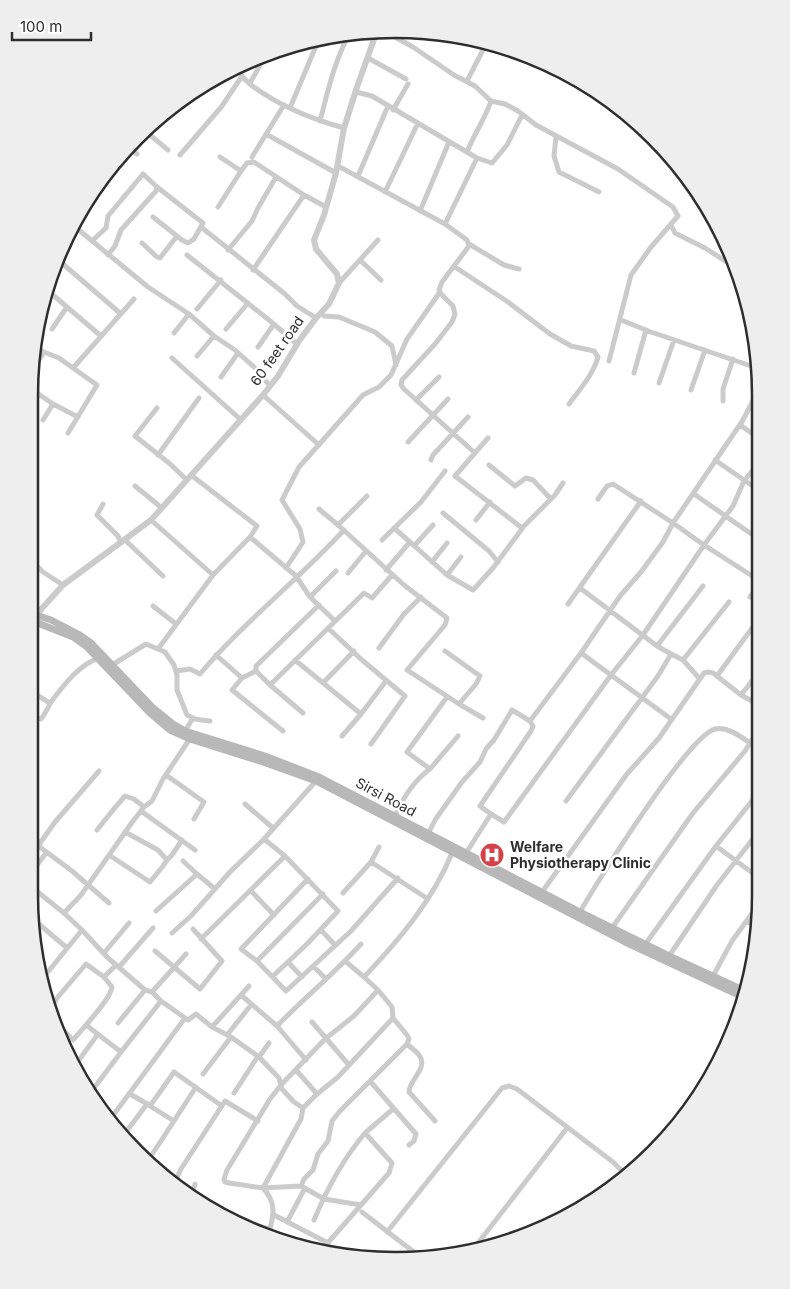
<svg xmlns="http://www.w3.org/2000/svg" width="790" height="1289" viewBox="0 0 790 1289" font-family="Inter,sans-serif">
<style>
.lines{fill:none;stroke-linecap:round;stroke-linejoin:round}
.minor{stroke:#cbcbcb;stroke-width:5}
.tertiary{stroke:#cbcbcb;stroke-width:6}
.secondary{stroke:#b8b8b8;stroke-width:7}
.labels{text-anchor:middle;stroke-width:5;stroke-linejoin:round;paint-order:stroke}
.street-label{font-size:14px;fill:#2e2e2e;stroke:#fff}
.poi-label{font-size:14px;font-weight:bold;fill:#2e2e2e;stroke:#fff;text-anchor:start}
.rim{fill:none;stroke:#2e2e2e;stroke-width:2.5}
</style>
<rect width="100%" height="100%" fill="#fff"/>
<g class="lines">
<path class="minor" d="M384 31 413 47 454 75 475 86 491 101 505 104 518 111 536 125 618 169 673 207 678 216 651 247 631 275 609 361
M368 58 406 79
M237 66C241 70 240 72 242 76 244 79 249 83 251 85 279 106 311 119 344 128
M467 81 484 48
M250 83 263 60 271 55 277 48
M356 92 372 96 477 158 492 163 507 145 522 115
M290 108 316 46V39
M393 110 408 84
M320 121C328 90 335 60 350 32
M144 130 168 150
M266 134 336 173
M556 137 554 156 559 172 599 192
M127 147 137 154
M467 152C474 134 485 119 491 101
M180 155 222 106 242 76
M220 157 241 171 247 163 254 162 304 195
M252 157 284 105
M338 166 445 224 467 240 469 246 442 282 439 290 442 295 453 306 455 314 452 322 435 344 402 380 401 385 404 389 475 453
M358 176 388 106
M98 183 116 160
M385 192 418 123
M218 207 241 171
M420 211 449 142
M153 217 182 240 188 243 194 239 203 223 157 187
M445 224 477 158
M671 225 675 233 705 248 739 270
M74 226 148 287 189 314 214 336 235 350 255 368 270 386
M201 227 285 294 297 306 316 318
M92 241 106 228 108 216 143 174 157 187 156 191 121 230 115 246 108 255
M142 243 157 257 160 258 177 236
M469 244 504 265 519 269
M228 250 252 221 258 208 276 177
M187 255 269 320 297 344
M56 258 121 314
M360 260 381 280
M455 267 508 302 550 334 571 346 594 351 598 357C593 375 580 389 569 404
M253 270 304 195 326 207
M339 283 378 240
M47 290 101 336
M197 309 221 280
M321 313 324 316 339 317 375 332 392 346 396 365
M621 320 651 332 760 369
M52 329 67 307
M226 329 248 303
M174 333 189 314
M33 345 44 352
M258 347 274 324
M197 356 214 336
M172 358 240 419
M73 368 134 299
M32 371 44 352 59 358 97 385 68 433
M634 373 646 330
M221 377 238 353
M659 383 674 340
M691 390 705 350
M32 391 37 393 53 404 78 417
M263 395 319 445
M416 400 439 377
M723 401V389L733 359
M157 408 135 436 169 463 187 480
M43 420 53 404
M740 425 760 439
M488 438 455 476 522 528
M408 442 448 399
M158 455 199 398
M431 460 433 455 468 417
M715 460 760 491
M489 465 515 486 526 478 533 480 550 498
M135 486 162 508
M694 494 760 540
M367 496 338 525 404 585 447 618 445 625 407 670 459 704 476 684 480 676 445 651
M598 499 607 486 613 484 673 523 743 420 760 387
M103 504 97 515 118 536 121 543
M319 509 338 525
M443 513 489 551 498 562
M151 520 213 575
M476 520 490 502
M394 528 410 542
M250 537 296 576 310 597 335 621
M125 540 163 576
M382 540 421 502 445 471
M414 546 433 525
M31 560 43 572 63 585
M432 562 447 543
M286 568 303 542 300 529 282 500 299 467 363 395 379 387 391 375 407 339 440 292
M386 570 410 542 447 575 473 590 493 568 524 526 555 495 563 483
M348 573 366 551
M447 575 461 557
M580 588 657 646 671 654
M310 597 336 571
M750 597 760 583
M568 604 641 501
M153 606 176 624
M328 628 362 660 405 696 371 744
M657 646 703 586
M379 648 404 614 421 597
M158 649 213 575 250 537 257 526 191 475
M581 653 611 675 643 635 704 545 760 581
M216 655 242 678 256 671V666L319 605
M295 660 361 714 386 681
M683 660 699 678
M112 665 146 644 165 652 174 665 177 675V690L187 715 195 719 210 721
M176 671 190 669 200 674C244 622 298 580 344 530
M256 671 270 685
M717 676 755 624
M242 678 232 690 283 731
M323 683 354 651
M30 691 50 703
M741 695 759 672
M459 704 483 718
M303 713 270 685 364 593 372 598 392 575
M30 715 41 719C45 714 48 708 51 702 63 686 80 663 100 658
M530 721 581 653 620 596 641 572 663 542 673 523 704 545 733 506 744 481 760 461
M185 731 193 718
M342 736 361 714
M430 769 458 736
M166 775 204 802 194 819
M566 801 658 676 671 654 683 660 729 602
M245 804 273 828
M141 811 195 850
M395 816C403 798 413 781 430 769L407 752 447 697
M97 830 113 810 125 796 134 799 144 807
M428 834 435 820 462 782 480 762 486 749 494 740 512 710 530 721 533 726 531 731 480 806 491 814
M29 839 72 871 109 903
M264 839 285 856
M38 846 55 822 99 771
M716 846 758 877
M466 853 491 814 504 822 611 675 671 719
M109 855 150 882 163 866 167 860 158 850 125 832
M167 860 172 855 182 840
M183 861 197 874
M371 862 379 847
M29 876 46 853
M308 879 241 949 257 961 286 991 351 931 398 878
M29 885 64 913
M251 891 274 915
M542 892 627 774 659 738 704 673 708 672 713 673 741 695 759 705
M343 893 371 862 428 899
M156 911 197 874 215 889
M580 912C597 882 688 736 715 729 727 726 741 737 750 743
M33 919 67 948
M747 921 758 929
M612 928 693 813 745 751 759 729
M82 930 107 957 145 990
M321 930 335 945
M172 933 191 916 230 872 264 839 316 781
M201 939 285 856 338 911 307 944 273 976
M644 946 716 846 759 792
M155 951 200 989 222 961 193 929
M104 953 129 923
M669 956 717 885 759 831
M257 961 323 894
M345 961 364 977
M288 962 302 977
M313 966 326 979
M119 967 153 928
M713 976 732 941 758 905
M43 978 82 930 64 913 81 895 133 821 144 807 152 801 163 779 191 737
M241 995 277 1026
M161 1001 188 1020 196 1014 212 1027 231 1037 259 1057 279 1078 282 1089 294 1102 303 1108 301 1119 263 1188C278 1204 273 1217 268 1236
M49 1012 57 998 86 964 104 977
M312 1022 349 1065
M118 1023 145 990 152 992 186 954
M55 1024 66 1033
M86 1025 121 1052
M212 1027 249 986
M227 1035 251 1005
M62 1038 66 1033 73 1040C82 1029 111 999 112 987L104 977 116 965
M407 1044C411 1048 416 1051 419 1055 429 1068 409 1080 409 1092L435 1121
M259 1057 269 1043
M306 1060 277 1026C304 998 335 973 361 944
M76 1064 98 1034
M296 1070 317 1094
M203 1074 231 1037
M370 1081 340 1111 332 1121 328 1141 318 1154 313 1170 304 1179 301 1186 324 1199 361 1205 389 1173 392 1163 365 1133 393 1109
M196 1087 174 1121 150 1106 174 1072 222 1106
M91 1092 121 1052 161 1001 152 992
M234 1093 258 1056
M130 1094 149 1105
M303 1108 317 1094 338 1077 393 1018
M109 1121 185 1018
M123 1136 147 1104
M409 1145 414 1141 416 1134 370 1081 407 1044 409 1039 407 1035 393 1018 392 1007 378 990 364 977C399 940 433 900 452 853
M153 1153 174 1121
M172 1185 174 1184 181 1169 225 1101 258 1121
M301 1186 263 1188 229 1183 225 1182 224 1179 227 1170 270 1099 281 1085 325 1039 354 1016 378 990
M192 1195 195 1184
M362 1212 419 1256
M274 1215 328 1243
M314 1220C327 1189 343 1159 365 1133
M240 1221 270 1229
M287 1222 305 1188
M387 1232 502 1088 509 1086 517 1089 613 1162 625 1174
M475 1247 567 1128
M325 1249 326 1245 361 1205"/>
<path class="tertiary" d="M36 615 63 585 151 520 263 395 278 376 299 341 316 318 329 304 339 283 337 274 316 249 314 240 324 215 336 173 344 128 357 87 377 31"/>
<path class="secondary" d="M30 613 51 620 78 634 91 643 152 707 173 724 185 731 265 756 319 777 580 912 669 956 745 991
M30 620 73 637 87 647 149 712 170 730 190 739 263 762 316 781 625 942 743 997"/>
</g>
<defs>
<symbol id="hospital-disc" viewBox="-11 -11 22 22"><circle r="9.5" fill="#d44149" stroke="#fff"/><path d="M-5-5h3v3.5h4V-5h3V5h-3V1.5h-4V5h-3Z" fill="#fff"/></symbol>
</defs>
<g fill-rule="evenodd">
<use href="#hospital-disc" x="478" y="841" width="28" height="28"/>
</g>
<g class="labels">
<g class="street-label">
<text transform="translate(277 351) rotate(-55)" y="5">60 feet road</text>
<text transform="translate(386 797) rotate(28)" y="5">Sirsi Road</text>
</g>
<g class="poi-label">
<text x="510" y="852">Welfare<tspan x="510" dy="16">Physiotherapy Clinic</tspan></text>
</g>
</g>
<path d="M0 0H790V1289H0ZM395 38H395A357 357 0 0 1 752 395V895A357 357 0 0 1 395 1252H395A357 357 0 0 1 38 895V395A357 357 0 0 1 395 38Z" fill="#eee" fill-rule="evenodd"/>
<path class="rim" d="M395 38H395A357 357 0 0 1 752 395V895A357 357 0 0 1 395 1252H395A357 357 0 0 1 38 895V395A357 357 0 0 1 395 38Z"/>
<path d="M12 32v8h79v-8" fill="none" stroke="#2e2e2e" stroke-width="2.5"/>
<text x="20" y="32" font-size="15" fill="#2e2e2e" stroke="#ffffff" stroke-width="4" paint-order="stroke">100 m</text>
</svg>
